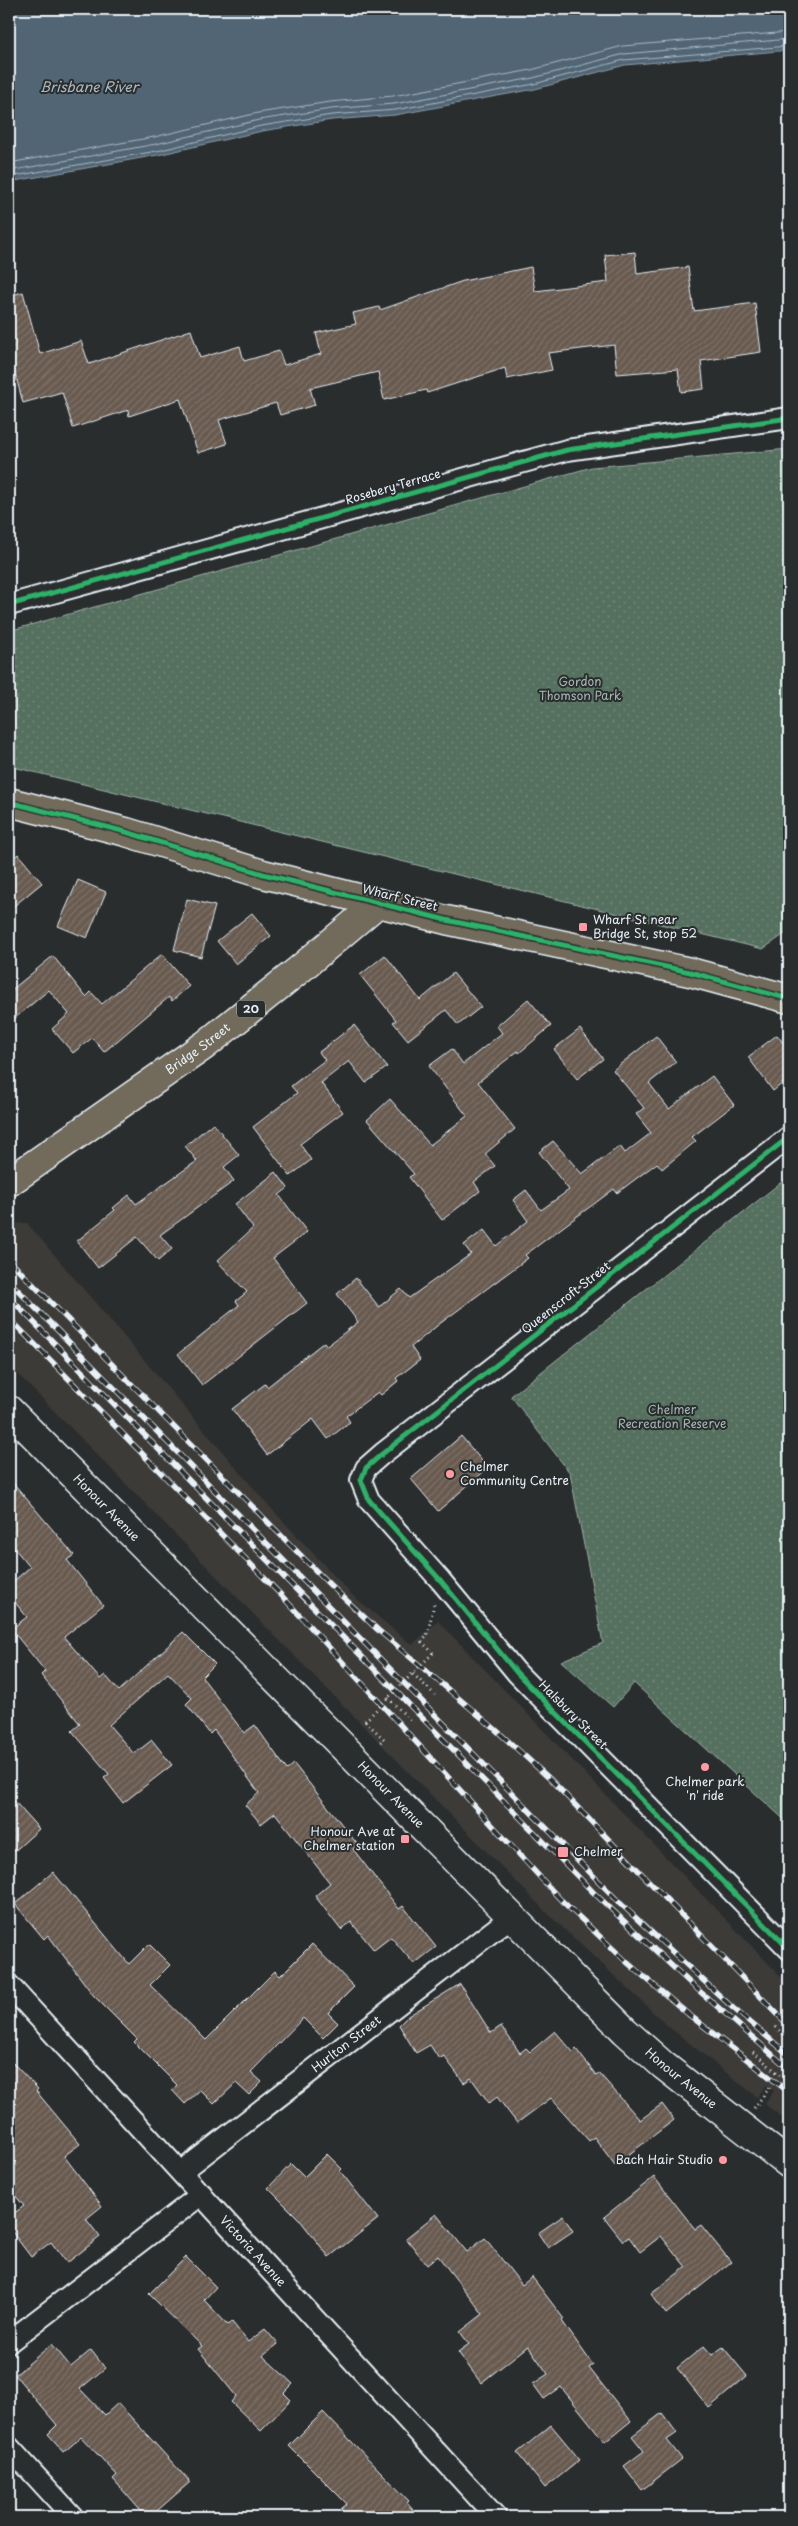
<svg xmlns="http://www.w3.org/2000/svg" width="798" height="2526" viewBox="0 0 798 2526" font-family="'Playpen Sans',sans-serif">
<style>
.built{fill:#3d3a38}
.park{fill:url(#park-dots);stroke:#9eb0ab}
.water{fill:#516574;stroke:#8d9da9}
.lines{fill:none;stroke-linecap:round;stroke-linejoin:round}
.shore{stroke:#acb9c3;stroke-width:1}
.building{fill:url(#building-hatch);stroke:#e8f1f8}
.minor-casing{stroke:#e8f1f8;stroke-width:24}
.secondary-casing{stroke:#e8f1f8;stroke-width:31}
.primary-casing{stroke:#e8f1f8;stroke-width:31}
.path{stroke:#e8f1f8;stroke-width:3;stroke-dasharray:1 4;stroke-linecap:butt}
.minor{stroke:#2a2d2e;stroke-width:20}
.secondary{stroke:#2a2d2e;stroke-width:28}
.primary{stroke:#726b5a;stroke-width:28}
.rail-casing{stroke:#e8f1f8;stroke-width:5.5}
.rail{stroke:#2a2d2e;stroke-width:4;stroke-dasharray:11;stroke-linecap:butt}
.path-bridge{stroke:#e8f1f8;stroke-width:3;stroke-dasharray:1 4;stroke-linecap:butt}
.cycleway-casing{stroke:#2a2d2e;stroke-width:8}
.cycleway{stroke:#2db169;stroke-width:5}
.poi-dot{fill:#ff9aa2;stroke:#2a2d2e;stroke-width:2}
.labels{text-anchor:middle;stroke-width:4;stroke-linejoin:round;paint-order:stroke}
.shield{fill:#2a2d2e;stroke:#afb6bb;stroke-width:1}
.shield-label{font-size:11px;font-weight:bold;fill:#e8f1f8}
.street-label{font-size:12px;fill:#e8f1f8;stroke:#2a2d2e}
.park-label{font-size:12px;fill:#a6b7b3;stroke:#2a2d2e}
.poi-label{font-size:12px;fill:#e8f1f8;stroke:#2a2d2e;text-anchor:start}
.water-label{font-size:14px;font-style:italic;fill:#acb9c3;stroke:#2a2d2e}
</style>
<defs>
<pattern id="park-dots" width="8" height="8" patternUnits="userSpaceOnUse" patternTransform="scale(1.25)"><rect width="8" height="8" fill="#55705e"/><path d="M2 2h.1M6 6h.1" fill="none" stroke="#6d8576" stroke-width="1.8" stroke-linecap="round"/></pattern>
<pattern id="building-hatch" width="6" height="6" patternUnits="userSpaceOnUse" patternTransform="scale(1.25)"><rect width="6" height="6" fill="#685a4f"/><path d="M-1 1l2-2M0 6l6-6M5 7l2-2" fill="none" stroke="#7e7269"/></pattern>
</defs>
<rect width="100%" height="100%" fill="#2a2d2e"/>
<filter id="ink" filterUnits="userSpaceOnUse"><feTurbulence type="fractalNoise" baseFrequency=".02" numOctaves="2"/><feDisplacementMap in="SourceGraphic" scale="10" xChannelSelector="R" yChannelSelector="G"/><feConvolveMatrix kernelMatrix="1 2 1 2 8 2 1 2 1" color-interpolation-filters="sRGB"/></filter>
<g filter="url(#ink)">
<path class="built" d="M27 1223 268 1505 352 1595 412 1645 438 1621 789 1985V2123L765 2104 774 2091 767 2085 757 2097 669 2027 546 1912 9 1365V1224Z"/>
<path class="park" d="M789 449V931L763 949 9 766V631L592 467Z
M789 1176V1824L634 1683 613 1707 561 1661 603 1643 570 1473 511 1396Z"/>
<path class="water" d="M9 9H789V50L625 65 535 89 395 115 332 120 262 131 158 155 9 182Z"/>
<g class="lines">
<path class="shore" d="M9 163 154 137 258 113 330 102 393 96 531 70 623 46 789 32
M9 171 156 144 259 120 331 109 394 104 533 78 624 54 789 39
M9 177 157 151 261 126 332 115 395 110 534 84 624 60 789 46"/>
</g>
<path class="building" d="M635 252 637 274 688 267 694 311 755 303 761 352 701 361 704 389 681 392 678 369 617 374 614 345 548 353 552 370 507 379 505 368 427 393 426 390 384 400 378 372 310 388 315 405 280 415 276 403 219 420 227 444 198 453 180 399 129 416 128 410 73 428 62 392 23 403 9 351V296L23 292 40 354 81 341 89 364 191 330 200 358 240 346 244 361 279 351 284 365 321 354 316 333 356 324 353 313 379 307 380 310 463 281 531 267 535 291 608 282 605 255Z
M18 854 42 883 9 910V862Z
M78 880 106 892 87 938 58 926Z
M187 899 215 906 201 957 174 950Z
M252 913 271 936 236 964 217 941Z
M162 954 189 986 172 1001 169 997 104 1052 92 1038 73 1053 52 1029 69 1014 49 990 9 1023V992L53 956 86 997 91 992 102 1004Z
M385 955 420 1000 453 973 481 1007 458 1025 446 1010 408 1040 393 1022 396 1020 360 975Z
M528 999 551 1026 519 1053 518 1051 478 1082 515 1129 485 1154 495 1166 474 1182 480 1191 442 1220 409 1177 414 1174 367 1120 390 1099 430 1145 467 1116 429 1066 452 1049 463 1064 502 1033 497 1026Z
M354 1025 387 1067 366 1083 349 1061 321 1083 343 1112 300 1144 311 1160 290 1176 253 1127 297 1093 291 1086 325 1060 319 1052Z
M580 1029 603 1059 577 1079 554 1049Z
M777 1035 789 1050V1078L773 1091 748 1057Z
M656 1036 676 1062 649 1083 669 1109 712 1076 734 1105 692 1137 696 1141 662 1169 657 1163 617 1193 614 1189 525 1255 528 1258 438 1325 411 1347 420 1360 396 1378 398 1381 381 1395 378 1392 346 1416 350 1422 328 1439 313 1419 267 1455 232 1409 265 1384 267 1387 324 1342 327 1346 358 1322 337 1294 356 1278 379 1307 401 1289 409 1298 471 1254 464 1245 484 1230 496 1246 528 1221 513 1200 526 1190 541 1210 569 1190 539 1152 553 1141 582 1174 620 1146 625 1153 651 1133 636 1114 644 1108 613 1070Z
M213 1123 239 1155 224 1167 234 1181 160 1235 172 1249 158 1261 137 1237 98 1268 77 1241 115 1210 113 1208 129 1195 136 1204 197 1161 185 1146Z
M276 1172 288 1188 279 1195 307 1232 273 1258 307 1303 202 1385 178 1354 239 1305 236 1301 247 1292 217 1261 253 1228 235 1204Z
M461 1436 488 1468 438 1511 411 1479Z
M9 1478 74 1555 67 1560 103 1605 64 1637 100 1679 105 1675 119 1691 183 1632 215 1664 202 1677 244 1733 255 1725 287 1770 294 1764 358 1845 353 1849 399 1909 403 1906 436 1947 414 1964 391 1937 374 1950 351 1922 341 1930 315 1896 330 1883 275 1813 261 1824 245 1805 259 1793 214 1730 210 1734 186 1704 192 1698 168 1673 109 1725 134 1754 152 1740 172 1765 123 1803 104 1778 109 1774 72 1731 80 1724 41 1675 45 1671 11 1629 27 1617 9 1595V1585L30 1567 9 1542Z
M9 1795 39 1829 9 1856Z
M53 1872 129 1964 149 1944 170 1965 150 1985 206 2040 275 1971 280 1976 312 1944 354 1987 328 2013 338 2023 323 2038 303 2018 251 2072 262 2082 249 2095 236 2083 214 2104 200 2090 185 2104 172 2090 177 2085 134 2042 137 2039 94 1996 48 1935 44 1939 15 1904Z
M460 1984 491 2033 501 2026 520 2053 526 2048 530 2052 555 2031 573 2052 576 2049 596 2075 599 2073 640 2120 662 2104 674 2120 615 2165 594 2137 589 2141 551 2098 517 2123 497 2097 489 2103 471 2078 464 2083 444 2056 439 2059 430 2045 416 2053 399 2025 408 2016Z
M9 2059 38 2089 36 2091 80 2144 64 2156 102 2206 86 2219 100 2237 67 2263 51 2242 31 2257 9 2228V2217L24 2206 9 2188Z
M327 2154 342 2169 340 2171 378 2219 329 2257 299 2219 268 2188 291 2164 304 2177Z
M654 2177 695 2229 701 2225 731 2262 666 2314 651 2294 686 2267 661 2236 640 2252 629 2237 623 2241 604 2217Z
M436 2214 467 2252 485 2238 522 2285 532 2277 564 2319 562 2321 593 2365 589 2368 631 2421 605 2442 561 2387 544 2399 533 2384 548 2374 528 2346 481 2383 458 2352 469 2344 460 2332 483 2314 438 2256 427 2265 406 2238Z
M563 2216 573 2231 548 2248 538 2233Z
M186 2257 216 2287 204 2300 228 2325 232 2322 248 2342 265 2329 278 2344 263 2356 293 2384 284 2393 291 2400 261 2431 231 2402 236 2396 198 2349 202 2346 149 2294Z
M52 2344 71 2367 91 2350 105 2368 80 2389 105 2415 118 2403 190 2482 150 2517H146L113 2479 117 2475 81 2437 64 2452 48 2434 57 2425 15 2375Z
M704 2346 712 2355 723 2347 747 2376 709 2408 677 2368Z
M323 2412 409 2501 407 2503 419 2517H349L341 2509 347 2504 289 2446Z
M662 2413 677 2433 667 2440 682 2459 642 2490 624 2466 644 2451 632 2436Z
M551 2425 580 2460 545 2488 517 2453Z"/>
<g class="lines">
<defs>
<g id="minor">
<path d="M9 605 567 450 789 418"/>
<path d="M789 1137 382 1454 366 1468 361 1480 369 1500 441 1581 517 1673 789 1949"/>
<path id="s1" d="M9 1985 496 2517"/>
<path id="s2" d="M181 2172 511 1917"/>
<path d="M9 2342 202 2194"/>
<path d="M9 2447 73 2517"/>
</g>
<g id="secondary">
<path id="s3" d="M9 1410 625 2031 663 2065 789 2164"/>
</g>
<g id="primary">
<path d="M9 802 126 832 263 874 446 920 690 972 789 999"/>
<path id="s4" d="M9 1182 205 1045 300 969 378 903"/>
</g>
</defs>
<use href="#minor" class="minor-casing"/>
<use href="#secondary" class="secondary-casing"/>
<use href="#primary" class="primary-casing"/>
<path class="path" d="M433 1653 422 1642 427 1636 434 1604
M413 1674 435 1695
M388 1698 412 1722
M365 1721 384 1739 378 1744
M775 2027 789 2040
M753 2052 780 2075
M754 2108 770 2087"/>
<use href="#minor" class="minor"/>
<use href="#secondary" class="secondary"/>
<use href="#primary" class="primary"/>
<defs>
<path id="rail" d="M9 1260 329 1584 378 1630 495 1729 550 1779 789 2026
M9 1281 621 1904 733 2008 789 2055
M9 1297 593 1892 689 1982 789 2069
M9 1318 281 1595 560 1899 629 1964 688 2014 789 2092"/>
</defs>
<use href="#rail" class="rail-casing"/>
<use href="#rail" class="rail"/>
<path class="path-bridge" d="M365 1721 433 1653"/>
<defs>
<path id="cycleway" d="M9 605 567 450 789 418
M9 802 126 832 263 874 446 920 690 972 789 999
M789 1137 382 1454 366 1468 361 1480 369 1500 441 1581 517 1673 789 1949"/>
</defs>
<use href="#cycleway" class="cycleway-casing"/>
<use href="#cycleway" class="cycleway"/>
</g>
</g>
<g class="poi-dot">
<rect x="578" y="922" width="10" height="10" rx="2.5"/>
<circle cx="450" cy="1474" r="5"/>
<circle cx="705" cy="1767" r="5"/>
<rect x="400" y="1834" width="10" height="10" rx="2.5"/>
<rect x="557" y="1846" width="12" height="12" rx="2.5"/>
<circle cx="723" cy="2160" r="5"/>
</g>
<g class="labels">
<rect class="shield" x="237" y="1000.5" width="28" height="17" rx="4"/>
<g class="shield-label">
<text x="251" y="1013">20</text>
</g>
<g class="street-label">
<text transform="translate(393 487) rotate(-16)" y="4">Rosebery Terrace</text>
<text transform="translate(400 898) rotate(14)" y="4">Wharf Street</text>
<text dy="4" stroke="none"><textPath href="#s4" startOffset="231">Bridge Street</textPath></text>
<text transform="translate(566 1298) rotate(-38)" y="4">Queenscroft Street</text>
<text dy="4" stroke="none"><textPath href="#s3" startOffset="138">Honour Avenue</textPath></text>
<text transform="translate(573 1715) rotate(45)" y="4">Halsbury Street</text>
<text dy="4" stroke="none"><textPath href="#s3" startOffset="542">Honour Avenue</textPath></text>
<text dy="4" stroke="none"><textPath href="#s2" startOffset="209">Hurlton Street</textPath></text>
<text dy="4" stroke="none"><textPath href="#s3" startOffset="948">Honour Avenue</textPath></text>
<text dy="4" stroke="none"><textPath href="#s1" startOffset="361">Victoria Avenue</textPath></text>
</g>
<g class="park-label">
<text x="580" y="686">Gordon<tspan x="580" dy="14">Thomson Park</tspan></text>
<text x="672" y="1414">Chelmer<tspan x="672" dy="14">Recreation Reserve</tspan></text>
</g>
<g class="poi-label">
<text x="593" y="924">Wharf St near<tspan x="593" dy="14">Bridge St, stop 52</tspan></text>
<text x="460" y="1471">Chelmer<tspan x="460" dy="14">Community Centre</tspan></text>
<text x="705" y="1786" text-anchor="middle">Chelmer park<tspan x="705" dy="14">'n' ride</tspan></text>
<text x="395" y="1836" text-anchor="end">Honour Ave at<tspan x="395" dy="14">Chelmer station</tspan></text>
<text x="574" y="1856">Chelmer</text>
<text x="713" y="2164" text-anchor="end">Bach Hair Studio</text>
</g>
<g class="water-label">
<text x="89" y="92">Brisbane River</text>
</g>
</g>
<rect width="798" height="2526" fill="none" stroke="#2a2d2e" stroke-width="30"/>
<rect x="15" y="15" width="768" height="2496" fill="none" stroke="#e8f1f8" stroke-width="2" filter="url(#ink)"/>
</svg>
